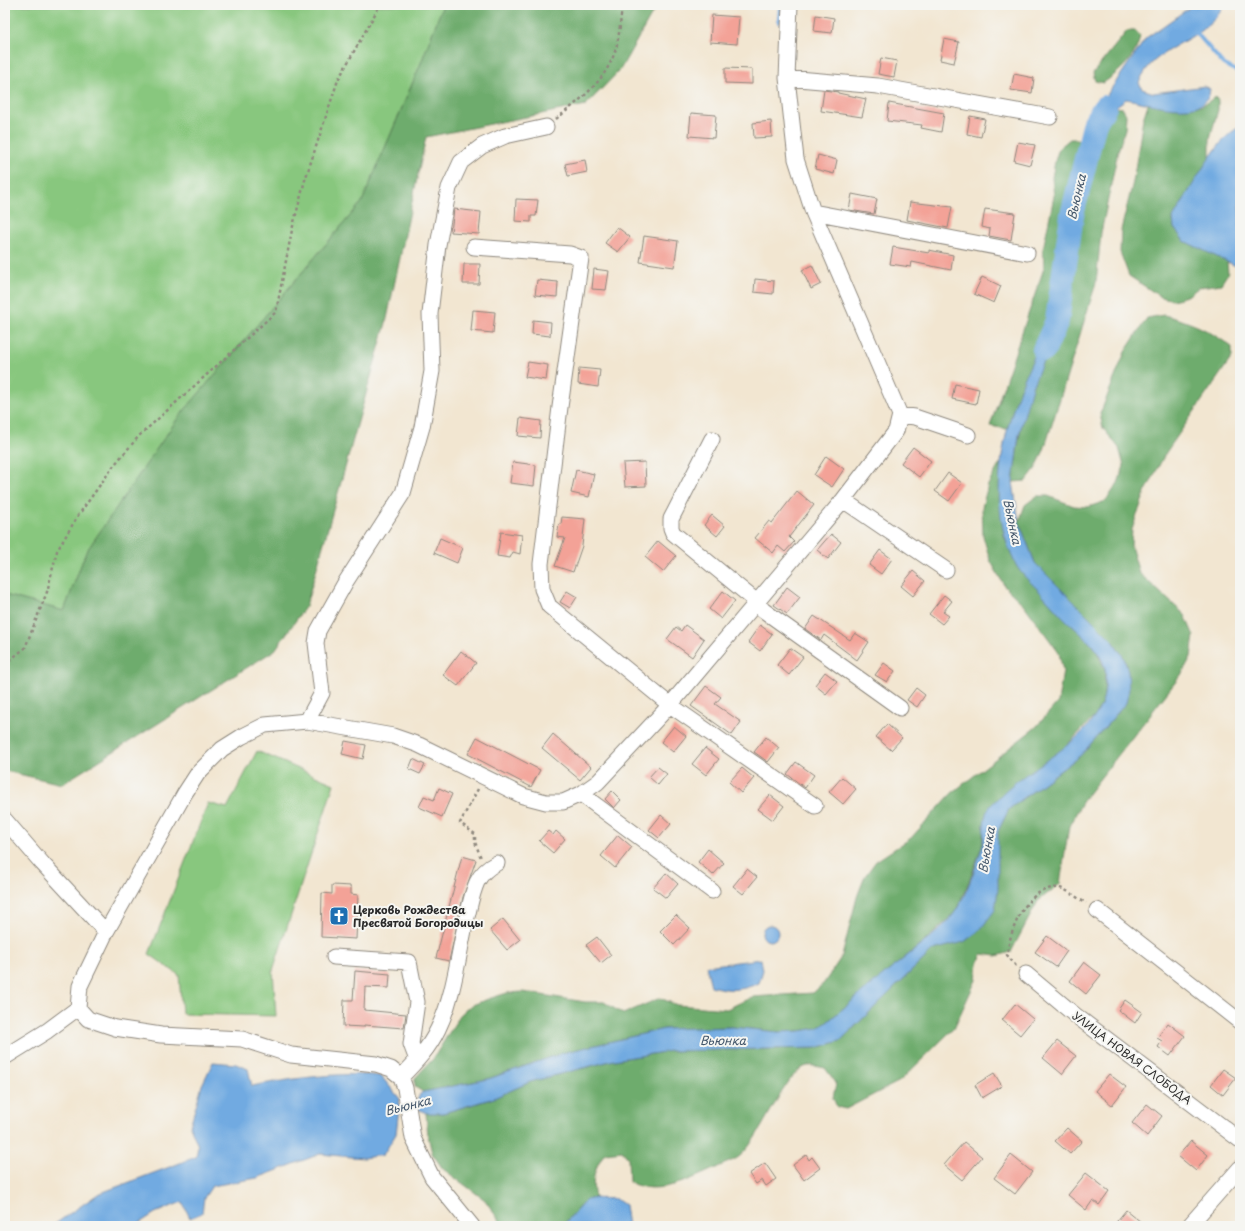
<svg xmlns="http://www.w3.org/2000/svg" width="1245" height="1231" viewBox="0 0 1245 1231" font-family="'Playpen Sans',sans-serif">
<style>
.green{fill:#88c77e;stroke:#5a7954}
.forest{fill:#6eac6d;stroke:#4c6c4c}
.water{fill:#71aae1;stroke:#4e6a86}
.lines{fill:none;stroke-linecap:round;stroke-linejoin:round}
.stream{stroke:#71aae1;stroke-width:4}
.river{stroke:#71aae1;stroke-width:24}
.building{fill:#f3a297}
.minor-casing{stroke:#8e887e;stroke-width:17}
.path{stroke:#8e887e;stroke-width:2.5;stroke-dasharray:3 3;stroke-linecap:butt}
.minor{stroke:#fff;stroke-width:15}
.labels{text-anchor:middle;stroke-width:4;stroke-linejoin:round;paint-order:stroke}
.poi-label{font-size:11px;font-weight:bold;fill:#2b2b2b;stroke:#f6f6f2;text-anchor:start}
.street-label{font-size:11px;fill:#2b2b2b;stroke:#f6f6f2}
.water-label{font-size:12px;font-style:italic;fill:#44576b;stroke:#f6f6f2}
</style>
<rect width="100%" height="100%" fill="#f6f6f2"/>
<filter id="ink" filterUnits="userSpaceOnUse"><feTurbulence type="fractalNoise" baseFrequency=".025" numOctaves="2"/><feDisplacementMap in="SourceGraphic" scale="8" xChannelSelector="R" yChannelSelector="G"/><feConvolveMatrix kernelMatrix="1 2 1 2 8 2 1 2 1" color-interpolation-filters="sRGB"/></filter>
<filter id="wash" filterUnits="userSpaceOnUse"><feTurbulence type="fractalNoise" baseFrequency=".012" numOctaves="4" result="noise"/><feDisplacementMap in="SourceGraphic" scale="16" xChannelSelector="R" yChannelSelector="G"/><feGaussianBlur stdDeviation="0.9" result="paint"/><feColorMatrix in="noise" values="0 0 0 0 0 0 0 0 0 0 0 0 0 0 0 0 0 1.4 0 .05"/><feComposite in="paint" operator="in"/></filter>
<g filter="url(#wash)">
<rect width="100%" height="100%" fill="#f2e6d1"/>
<path class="green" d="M5 5H443L421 63 362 202 178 418 86 552 64 611 5 595Z
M257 751 334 784 273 970 276 1016 182 1014 179 975 149 954 208 803 227 808Z"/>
<path class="forest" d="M443 5H657L620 70 586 105 426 137 386 323 306 606 275 650 62 784 5 771V595L64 611 86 552 178 418 362 202 421 63Z
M1127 31H1136L1140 36C1137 56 1120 72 1103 83L1095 81 1093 73Z
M1216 97 1218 101V110L1210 138V158L1173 218 1174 228 1184 241 1227 261 1228 273 1221 284 1199 287 1189 295 1175 300 1161 297 1129 276 1120 252 1121 230 1133 182 1143 119 1148 104 1201 106Z
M1115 107 1123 108 1126 115 1125 129 1118 151 1101 233 1096 283 1044 450 1036 468 1026 481 1013 482C1017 450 1021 418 1032 387 1043 358 1057 332 1065 302 1082 237 1073 163 1115 107Z
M1070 139H1077L1083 143 1081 157 1058 261 1054 319 1045 335 1019 392 1007 429 990 426 1044 268 1043 249 1054 196 1052 178 1055 161 1059 148Z
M1164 315C1194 323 1207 329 1232 347V357L1165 454 1145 493 1132 529 1131 546 1139 573 1185 615 1194 636 1191 657 1181 675 1084 799 1069 826 1060 884 1038 901 1011 952 997 956 982 954 978 963 976 980 954 1028 900 1081 846 1109 837 1107 833 1098 836 1083 825 1068C820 1067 812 1065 807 1066 785 1071 761 1139 740 1156 734 1161 723 1164 716 1168 689 1180 657 1197 629 1182L628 1158 622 1151 605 1153C594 1167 591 1181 595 1198L586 1200 562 1226H503L485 1200 443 1169 432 1153 428 1136 426 1113H443L478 1103 494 1098 530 1082 614 1060 670 1051 816 1048 840 1041 933 950 947 946 997 851 998 831 1009 809 1081 755 1126 703 1128 672 1124 658 1113 641 1035 563 1019 522 1025 505 1037 496H1048L1074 506 1088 507 1106 501 1118 483 1124 466 1119 448 1103 428 1100 414 1125 352 1147 318Z
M1000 463V499L1004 536 1016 565 1063 617 1085 637 1097 652 1105 670 1104 698 1096 715 1060 752 1033 770 984 824 982 846 970 879 955 913 926 940 826 1023 817 1028 800 1031 778 1032 732 1027 664 1029 566 1052 488 1079 423 1092 415 1087V1078L433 1059 460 1015 470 1006 488 999 507 993 523 992 585 1002H604L623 1014 660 998 677 1005 727 1009 752 997 813 993 824 983 842 956 857 897 865 876 876 861 911 838 952 793 1036 727 1058 702 1063 671 1059 653 1024 605 1005 587 990 560 983 536 982 507 988 485Z"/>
<path class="water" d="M1193 5H1224C1207 42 1153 44 1139 83L1142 89 1154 93 1205 86 1210 89C1209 123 1146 102 1126 99L1115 107 1097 135H1089L1087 124 1146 38Z
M1240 127V268L1184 241 1174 228 1173 218C1187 196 1217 136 1240 127Z
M1054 319 1057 321 1058 326 1032 387 1019 435 1013 482 1019 522 1035 563 1113 641 1124 658 1128 672 1129 690 1126 703 1081 755 1009 809 998 831V889L995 910 980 930 964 942 933 950 840 1041 816 1048 670 1051 614 1060 530 1082 494 1098 443 1113H426L418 1109 416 1103 420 1094 423 1092 488 1079 566 1052 664 1029 732 1027 778 1032 800 1031 817 1028 826 1023C853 1000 880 978 907 956 921 945 946 926 955 912 966 895 976 867 982 847 985 836 982 820 988 809 991 804 997 800 1000 796 1031 763 1103 738 1105 686 1105 681 1106 674 1105 669 1099 645 1077 632 1061 615 1054 608 1048 600 1041 593 1033 584 1020 574 1015 563 977 487 1014 388 1054 319Z
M762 933a8 8 0 1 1 16 0a8 8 0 1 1-16 0Z
M761 959 763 970 759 983C741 991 729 991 711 986L706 966Z
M213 1062 236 1064 248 1069 252 1086C288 1079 345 1071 381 1076L400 1099 396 1134 383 1155 363 1158 320 1154 257 1178 212 1186 204 1198 202 1213 190 1218 182 1202 155 1213 135 1226H52L98 1194 196 1157 198 1146 190 1126 202 1085Z
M595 1198 616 1199 625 1205 628 1226H562L586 1200Z"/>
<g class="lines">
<path class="stream" d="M779 22 780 5
M1194 30 1223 64 1240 73"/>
<path class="river" d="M1044 350 1057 321 1072 215 1095 122 1105 107"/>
</g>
<g id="blocks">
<path class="building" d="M712 15 739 17 737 44 710 42Z
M816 15 834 18 832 33 814 31Z
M944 39 959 42 954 63 940 60Z
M881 58 897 61 894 77 878 74Z
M725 68 752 69V84L725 83Z
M1014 74 1034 78 1032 93 1011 90Z
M824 90 838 92V93L866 99 862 117 821 111Z
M889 103 944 113 941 132 921 128 922 125 887 121Z
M691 113 716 115 714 138 689 136Z
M970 116 985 119 981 137 967 134Z
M771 121 772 137 754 138 753 123Z
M1018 142 1035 145 1030 165 1014 161Z
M818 155 837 160 834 174 815 169Z
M585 160 587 172 568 176 565 164Z
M852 194 877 199 874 214 849 210Z
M516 199 538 200 536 216H531V222L515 221Z
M910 202 952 207 948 228 907 220Z
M454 209 481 212 479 234 451 232Z
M985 209 1015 213 1011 240 989 236 990 229 982 227Z
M617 227 630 237 618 252 605 243Z
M644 236 678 241 674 267 640 262Z
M893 247 929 253V250L953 255 951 270 912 262 911 267 890 264Z
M464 264H480L479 284H463Z
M812 265 821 284 811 289 802 270Z
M594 269 609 271 606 290 592 289Z
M982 277 1001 286 994 303 974 294Z
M755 279 774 281 773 294 754 292Z
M537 280 558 282 557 297 535 295Z
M473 310 495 312 493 333 471 331Z
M533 320 551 322 550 336 532 334Z
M528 362 548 365 546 380 525 377Z
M579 368 600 370 598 387 578 384Z
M955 384 979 389 976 404 952 399Z
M520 418 541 421 540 438 518 436Z
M913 447 931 461 919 477 901 463Z
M826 456 844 469 832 487 814 475Z
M513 462 536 465 534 486 510 483Z
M645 462 646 486 625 487 623 463Z
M576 470 594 474 589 497 571 493Z
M948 473 962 483 949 501 935 491Z
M797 491 814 505 789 537 794 542 785 552 778 546 773 553 755 538 769 521 772 523Z
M712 515 725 526 717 536 704 525Z
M562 517 585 519 582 546 573 572 555 566 565 538 557 537 559 524H561Z
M501 532 522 535 520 554 513 552 510 558 497 556Z
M831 534 841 542 828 559 817 550Z
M440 538 463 548 457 563 434 553Z
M658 541 676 556 663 572 645 557Z
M880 550 892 559 881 574 869 565Z
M913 571 925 581 913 596 901 586Z
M787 587 800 597 787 614 774 605Z
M567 591 577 597 570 608 560 602Z
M723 591 735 601 721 619 709 609Z
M944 595 952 601 943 612 949 616 942 624 929 614Z
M814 616 850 640 855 633 869 642 857 660 824 635 821 640 805 629Z
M685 625 704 639 692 657 667 639 676 627 681 631Z
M760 625 772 634 760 651 748 642Z
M790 648 803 657 789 675 777 665Z
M461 651 476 663 458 686 443 675Z
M884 663 895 671 887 682 875 675Z
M825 672 837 681 826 694 815 685Z
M706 686 721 697 715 704 741 722 732 735 691 706Z
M916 688 925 695 917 707 907 700Z
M887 724 902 738 891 750 876 737Z
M674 726 686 736 673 752 661 742Z
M553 734 591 767 580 780 542 748Z
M477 737 540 770 531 787 468 754Z
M766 737 779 748 768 762 754 752Z
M345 741 366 745 363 759 342 754Z
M705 748 719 759 706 775 692 764Z
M413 759 425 765 420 774 409 769Z
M796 762 814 775 805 788 787 774Z
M658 767 667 774 658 785 649 777Z
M742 768 754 778 741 793 729 782Z
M842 777 856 789 843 804 829 792Z
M439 788 452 794 442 817 419 807 424 796 434 800Z
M612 791 621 800 614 808 605 799Z
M770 795 784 806 773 820 758 809Z
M661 815 671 824 659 838 649 830Z
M548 831 553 835 556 831 565 839 553 853 539 841Z
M618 835 632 847 615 868 601 856Z
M708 849 724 863 713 875 698 862Z
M462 856 476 860 463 897 449 961 436 958Z
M747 869 757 877 743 894 733 886Z
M666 873 678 884 666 898 653 888Z
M332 885 351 886V894L358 895 356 939 321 937 322 893 332 894Z
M676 915 690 928 674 945 660 931Z
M503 919 520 940 507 950 490 930Z
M1047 936 1067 951 1056 967 1035 952Z
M597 937 611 955 601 963 586 945Z
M1084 962 1101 975 1086 994 1070 981Z
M355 971 390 974 389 988 365 987 364 1010 406 1014 404 1028 364 1025V1027L343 1026 344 1000H353Z
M1125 1000 1142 1012 1135 1023 1118 1010Z
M1015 1004 1033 1019 1020 1035 1002 1020Z
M1168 1023 1185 1036 1170 1056 1158 1047 1162 1041 1157 1038Z
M1057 1041 1076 1056 1062 1074 1043 1058Z
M1223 1069 1236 1078 1223 1095 1211 1085Z
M994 1073 1002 1086 982 1098 975 1085Z
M1109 1074 1126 1087 1112 1105 1095 1091Z
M1147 1104 1162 1116 1147 1136 1132 1123Z
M1067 1128 1082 1141 1070 1154 1055 1141Z
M1191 1141 1208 1155 1196 1171 1178 1156Z
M964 1142 982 1157 962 1180 944 1165Z
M806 1155 809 1160 812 1157 820 1168 804 1180 793 1165Z
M1011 1155 1032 1172 1015 1194 994 1178Z
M765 1163 776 1179 766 1186 762 1180 756 1184 749 1174Z
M1086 1173 1109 1191 1099 1205 1093 1200 1086 1210 1068 1195Z
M1126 1210 1146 1226H1113Z"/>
</g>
</g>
<g filter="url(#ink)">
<use href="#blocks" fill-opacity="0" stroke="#8e887e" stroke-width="1"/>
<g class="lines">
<defs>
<path id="minor" d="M787 78 878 86 1050 117
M813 212 1027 253
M474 247 570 254 581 258 560 407 541 564 542 589 549 606 670 705 815 806
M900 415 915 417 968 435
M712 439 671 519V528L673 533 757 602 763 610 900 708
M843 500 946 570
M307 721 322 693 316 643 318 631 345 583 403 493 422 427 432 371 430 314 438 245 449 188 461 162 482 146 505 136 546 127
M581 794 712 891
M5 820 42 863 106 932
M1097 910 1240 1022
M334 957 409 962 417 1002 411 1044 417 1060
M1026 974 1075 1015 1240 1140
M78 1008 80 986 106 932 185 793 198 773 222 749 241 737 265 725 307 721 393 736 419 745 523 796 546 802H563L581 794 598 782 670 705 843 500 896 431 900 415 813 212 796 159 787 78 790 5
M78 1008 88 1019 115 1028 161 1035 242 1039 291 1055 376 1064 391 1069 401 1077 405 1088 413 1138 432 1177 472 1226
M5 1057 47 1031 78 1008
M401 1077C416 1062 429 1048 438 1029 455 994 458 954 467 917 470 905 472 893 477 882 481 874 489 867 497 863
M1189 1226 1240 1168"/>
</defs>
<use href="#minor" class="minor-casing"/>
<path class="path" d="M556 119C584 97 612 76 618 39 620 28 621 16 622 5
M5 664 25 648 47 592 57 551 77 517 115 464 139 436 276 312 292 230 305 180 338 80 380 5
M478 789 460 823 475 834V842L481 858
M1016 966 1007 955C1010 929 1027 885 1059 888 1067 889 1078 899 1086 903"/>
<use href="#minor" class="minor"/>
</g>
</g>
<defs>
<symbol id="church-square" viewBox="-11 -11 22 22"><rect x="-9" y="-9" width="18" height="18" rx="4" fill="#1f6fb2" stroke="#f6f6f2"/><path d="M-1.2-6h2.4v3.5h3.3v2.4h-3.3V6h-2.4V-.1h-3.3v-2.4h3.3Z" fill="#fff"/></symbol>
</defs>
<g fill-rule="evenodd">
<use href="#church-square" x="328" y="905" width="22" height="22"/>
</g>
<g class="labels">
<g class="poi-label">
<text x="353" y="914">Церковь Рождества<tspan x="353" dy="13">Пресвятой Богородицы</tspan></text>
</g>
<g class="street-label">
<text transform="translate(1132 1058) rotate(37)" y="4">УЛИЦА НОВАЯ СЛОБОДА</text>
</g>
<g class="water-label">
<text transform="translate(1077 197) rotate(-77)" y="4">Вьюнка</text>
<text transform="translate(1012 522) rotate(78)" y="4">Вьюнка</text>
<text transform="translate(987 850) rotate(-80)" y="4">Вьюнка</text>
<text x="723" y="1045">Вьюнка</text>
<text transform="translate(408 1106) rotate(-14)" y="4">Вьюнка</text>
</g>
</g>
<rect width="1245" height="1231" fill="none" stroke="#f6f6f2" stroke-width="20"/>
</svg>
